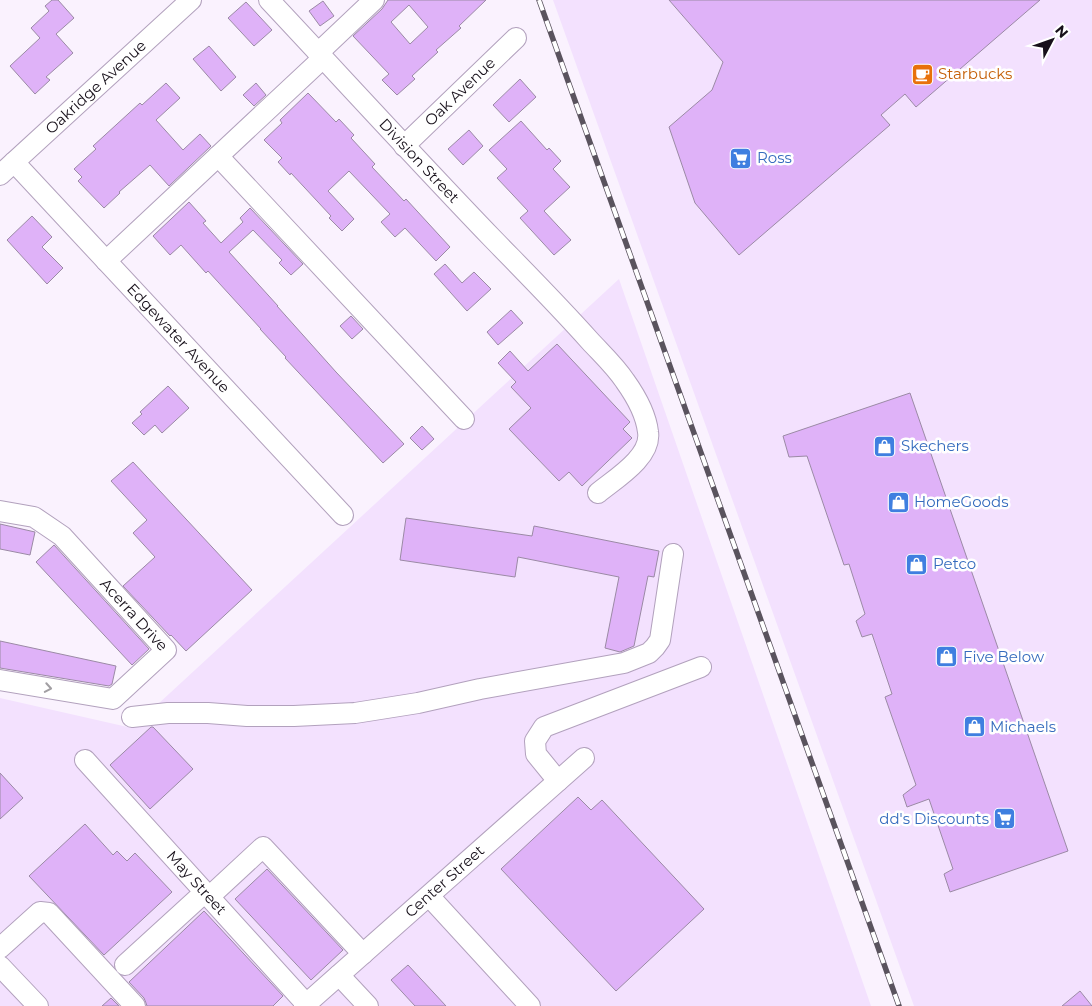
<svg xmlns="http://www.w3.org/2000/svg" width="1092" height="1006" viewBox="0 0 1092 1006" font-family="Montserrat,sans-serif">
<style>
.built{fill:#f3e1fe}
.building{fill:#dfb2f8;stroke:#9b8aa5;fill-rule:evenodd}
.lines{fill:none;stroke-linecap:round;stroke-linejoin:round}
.minor-casing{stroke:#b2a1bd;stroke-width:22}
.minor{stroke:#fff;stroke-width:20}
.rail-casing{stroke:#5a535e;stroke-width:5.5}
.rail{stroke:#fff;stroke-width:4;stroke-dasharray:11;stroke-linecap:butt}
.oneway{stroke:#a29fa3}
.labels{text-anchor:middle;stroke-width:5;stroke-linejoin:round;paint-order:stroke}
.food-label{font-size:15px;fill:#c56008;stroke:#fff;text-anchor:start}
.street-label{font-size:15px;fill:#17101a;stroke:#fff}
.shop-label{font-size:15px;fill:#366cbe;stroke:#fff;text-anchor:start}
</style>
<rect width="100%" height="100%" fill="#faf2fe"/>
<path class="built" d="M553 0H1092V1006H914Z
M619 279 871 1006H0V698L132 728Z"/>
<path class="building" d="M52 0H58L74 18 56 34 73 53 46 77 50 80 35 94 10 66 40 38 31 28 49 11 45 6Z
M388 0H486L459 26 461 28 436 50 438 52 412 76 415 79 397 95 382 80 389 74 353 36 382 9ZM409 5 428 27 410 44 391 22Z
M669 0H1040L916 107 905 94 881 115 890 125 739 255 695 203 669 127 712 90 723 62Z
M323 1 334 16 320 26 309 11Z
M246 2 272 30 254 46 228 18Z
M209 46 236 77 221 91 193 59Z
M520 79 536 97 509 122 493 105Z
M166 83 180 98 156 120 183 150 200 134 211 146 169 186 150 165 119 192 120 193 104 208 78 181 82 177 74 169 96 149 93 146 140 103 142 105Z
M256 83 266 95 254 106 243 95Z
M308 93 336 122 339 119 354 135 351 138 375 164 372 167 404 201 406 199 450 247 436 261 405 228 395 237 381 222 390 214 349 171 328 191 354 219 342 231 329 218 331 216 291 173 290 175 278 162 282 158 264 140 282 123 280 120Z
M521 121 547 150 549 148 561 161 553 169 570 187 544 211 571 240 554 255 520 218 528 211 497 178 507 169 489 150Z
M469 130 483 146 463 165 448 149Z
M189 202 206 221 203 223 221 243 243 222 240 218 250 208 303 264 291 275 279 263 282 260 253 230 229 252 278 306H277L336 372 404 444 383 463 285 358 286 357 260 329H261L208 271 206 273 181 245 170 255 153 236Z
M32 216 52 237 42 247 63 268 47 284 7 240Z
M445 264 462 283 474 272 491 289 467 311 434 274Z
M511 310 523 323 498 345 487 332Z
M351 316 363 329 352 339 340 326Z
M557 344 630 422 623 429 632 438 582 486 569 472 559 481 509 429 531 408 511 387 516 382 498 363 510 351 528 371Z
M168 386 189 408 162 433 155 425 144 435 132 423 142 414 140 412Z
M910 393 1068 851 950 892 944 874 953 869 929 799 907 807 903 795 916 785 885 697 892 694 872 634 862 637 856 621 865 614 849 564 844 565 807 456 789 457 783 436Z
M422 426 434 439 422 450 410 438Z
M133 462 252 590 186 651 171 635 170 636 123 586 155 557 133 533 147 520 111 481Z
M406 518 532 536 534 526 659 551 654 577 648 576 634 646 620 652 605 648 619 577 518 557 515 577 400 560Z
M0 524 35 532 30 555 0 549Z
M54 545 149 649 132 665 36 562Z
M0 641 116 666 112 684 109 686 0 668Z
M151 727H153L193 769 150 809 110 765Z
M0 773 23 798 0 819Z
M578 797 591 810 602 800 704 909 616 991 501 869Z
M85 824 113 855 117 851 127 861 135 853 172 892 104 955 29 876Z
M267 869 343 950 311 980 235 899Z
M204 911 283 996 273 1006H147L146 1003 144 998 129 982Z
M408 965 446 1006H415L391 980Z
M1080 991 1092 1006H1062Z
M111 998 119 1006H102Z"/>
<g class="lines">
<defs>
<g id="minor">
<path id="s1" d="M269 0C343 79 416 159 491 237 524 271 558 305 590 341 602 354 615 366 625 381 635 395 646 414 648 432 652 457 615 479 598 493"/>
<path d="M318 53 374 0"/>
<path id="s2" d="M404 146 516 38"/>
<path d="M218 156 464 419"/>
<path id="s3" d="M14 162 343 515"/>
<path id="s4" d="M0 175 191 0"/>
<path d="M106 261 323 58"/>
<path id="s5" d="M0 511 34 517 62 536 166 650 113 699 0 680"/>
<path d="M132 717 168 713H208L247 716H294L355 713 418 703 480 689 624 663 649 653 655 647 660 640 673 554"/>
<path id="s6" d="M85 760 308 1006"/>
<path d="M558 781 536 754 535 741 544 727 701 667"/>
<path d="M429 896 530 1006"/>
<path d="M209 897 263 847 363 954"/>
<path d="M0 948 40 912 49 913 135 1006"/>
<path d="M125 965 205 892"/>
<path d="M0 966 38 1006"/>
<path d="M339 975 368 1006"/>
<path id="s7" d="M304 1006 584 758"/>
</g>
</defs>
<use href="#minor" class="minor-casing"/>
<use href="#minor" class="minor"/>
<defs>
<path id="rail" d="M539 0 899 1006"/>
</defs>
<use href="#rail" class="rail-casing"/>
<use href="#rail" class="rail"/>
</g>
<defs><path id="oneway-chevron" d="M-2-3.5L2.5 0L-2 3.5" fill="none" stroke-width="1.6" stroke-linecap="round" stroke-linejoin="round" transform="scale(1.25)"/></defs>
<use class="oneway" href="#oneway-chevron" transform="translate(48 688) rotate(10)"/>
<defs>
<symbol id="cafe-square" viewBox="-11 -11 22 22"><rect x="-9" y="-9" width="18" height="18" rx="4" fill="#e8710a" stroke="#fff"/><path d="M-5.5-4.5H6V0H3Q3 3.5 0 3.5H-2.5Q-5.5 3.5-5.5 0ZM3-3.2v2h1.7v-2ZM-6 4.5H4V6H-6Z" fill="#fff"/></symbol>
<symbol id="supermarket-square" viewBox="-11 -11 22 22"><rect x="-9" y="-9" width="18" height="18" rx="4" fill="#3f7fe0" stroke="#fff"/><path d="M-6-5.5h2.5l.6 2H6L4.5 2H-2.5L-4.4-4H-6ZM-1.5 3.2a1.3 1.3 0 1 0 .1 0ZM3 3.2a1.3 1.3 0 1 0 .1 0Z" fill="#fff"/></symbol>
<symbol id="shop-square" viewBox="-11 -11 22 22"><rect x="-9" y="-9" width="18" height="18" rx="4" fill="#3f7fe0" stroke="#fff"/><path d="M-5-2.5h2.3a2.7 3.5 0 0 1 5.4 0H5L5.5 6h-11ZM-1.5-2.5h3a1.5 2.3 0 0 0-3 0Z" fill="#fff"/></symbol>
</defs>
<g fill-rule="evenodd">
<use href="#cafe-square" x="910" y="62" width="25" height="25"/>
<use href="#supermarket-square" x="728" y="146" width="25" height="25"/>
<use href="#shop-square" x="872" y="434" width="25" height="25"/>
<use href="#shop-square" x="886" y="490" width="25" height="25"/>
<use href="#shop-square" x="904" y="552" width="25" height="25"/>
<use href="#shop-square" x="934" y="644" width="25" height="25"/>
<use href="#shop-square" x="962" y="714" width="25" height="25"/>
<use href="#supermarket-square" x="992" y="806" width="25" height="25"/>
</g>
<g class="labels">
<g class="food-label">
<text x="938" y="79">Starbucks</text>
</g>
<g class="street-label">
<text dy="5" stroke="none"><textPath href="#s4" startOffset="130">Oakridge Avenue</textPath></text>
<text dy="5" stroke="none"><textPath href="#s2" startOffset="78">Oak Avenue</textPath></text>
<text dy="5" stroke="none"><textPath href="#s1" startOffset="220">Division Street</textPath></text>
<text dy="5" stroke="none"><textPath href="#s3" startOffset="241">Edgewater Avenue</textPath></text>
<text dy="5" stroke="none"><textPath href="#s5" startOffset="175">Acerra Drive</textPath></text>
<text dy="5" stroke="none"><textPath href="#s7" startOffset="188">Center Street</textPath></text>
<text dy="5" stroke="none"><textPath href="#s6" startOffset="166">May Street</textPath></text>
</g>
<g class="shop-label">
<text x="757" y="163">Ross</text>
<text x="901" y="451">Skechers</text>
<text x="914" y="507">HomeGoods</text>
<text x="933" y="569">Petco</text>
<text x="963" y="662">Five Below</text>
<text x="990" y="732">Michaels</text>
<text x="989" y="824" text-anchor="end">dd's Discounts</text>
</g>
</g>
<g transform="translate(1052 40) rotate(49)" stroke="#ffffff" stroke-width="4" paint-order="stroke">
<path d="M0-4L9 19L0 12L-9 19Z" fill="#17101a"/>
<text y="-8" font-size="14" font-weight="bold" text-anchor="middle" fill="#17101a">N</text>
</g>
</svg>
